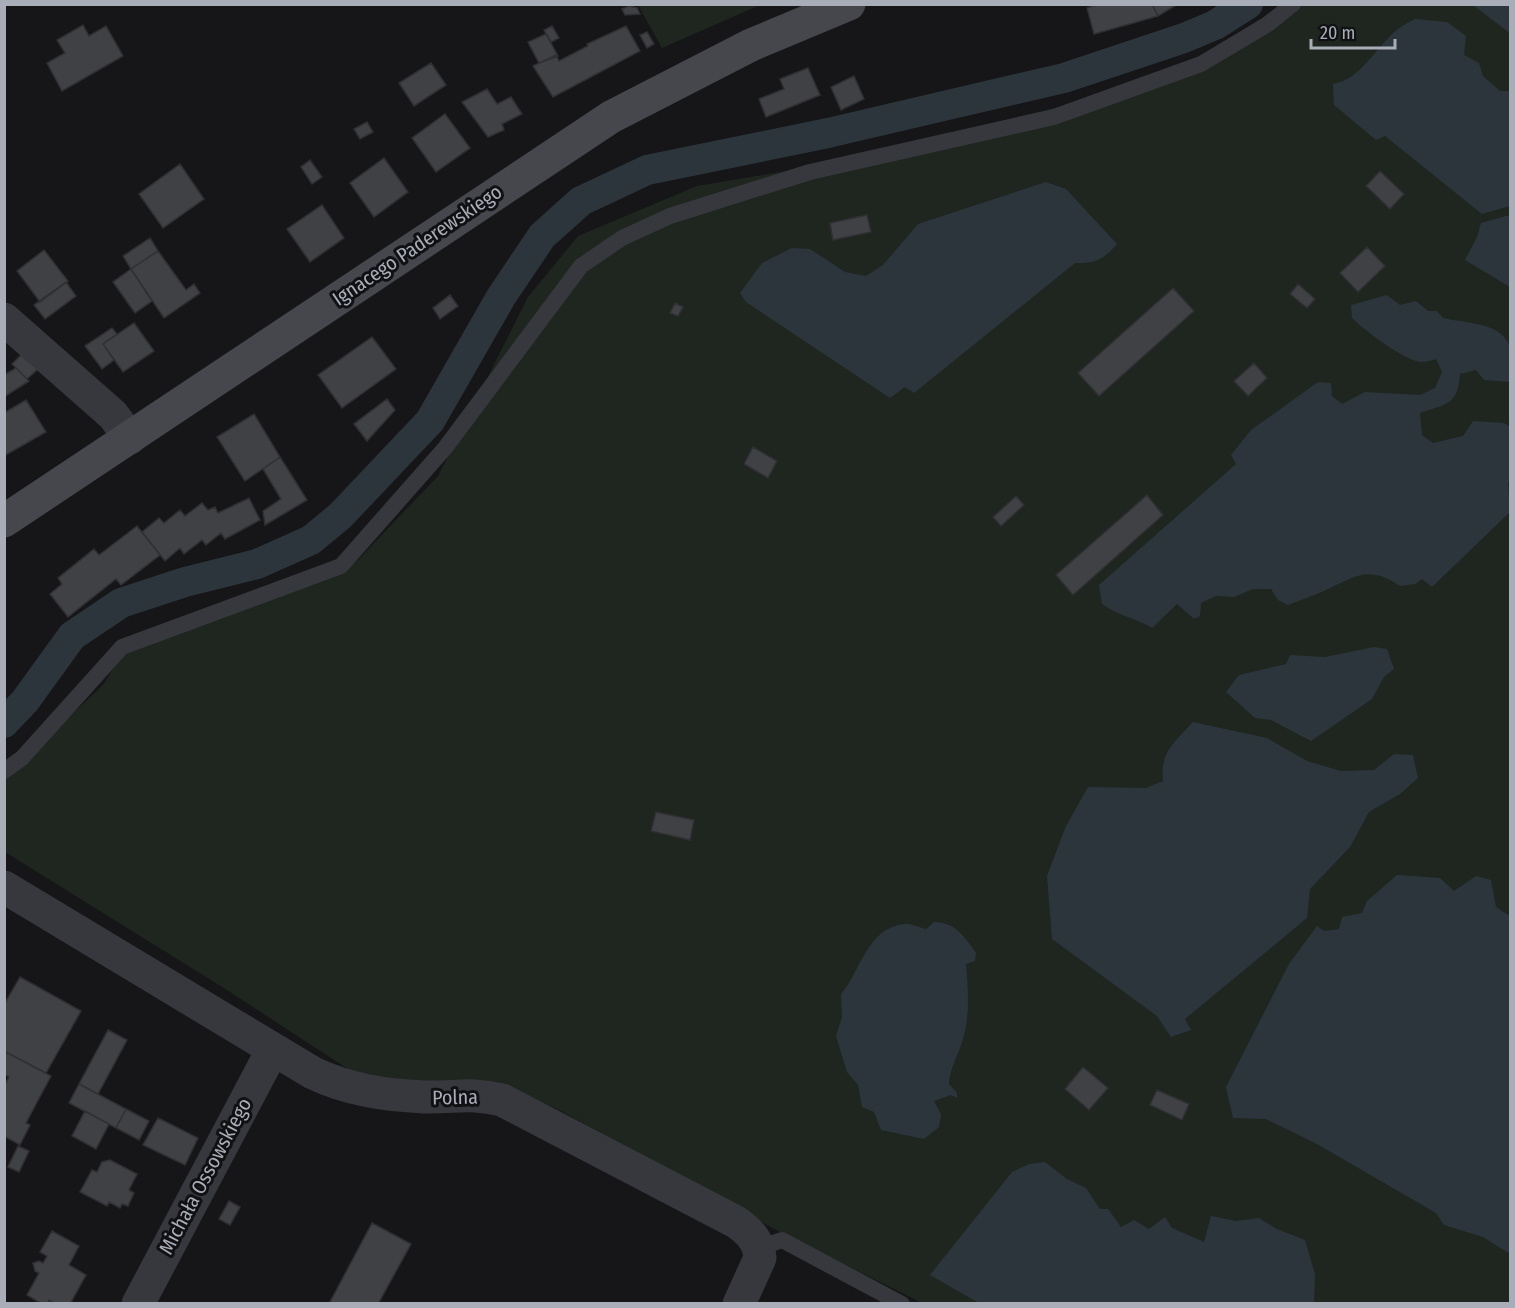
<svg xmlns="http://www.w3.org/2000/svg" width="1515" height="1308" viewBox="0 0 1515 1308" font-family="'Fira Sans Condensed',sans-serif">
<style>
.green{fill:#1e261f}
.water{fill:#2c353c}
.lines{fill:none;stroke-linecap:round;stroke-linejoin:round}
.canal{stroke:#2c353c;stroke-width:30}
.building{fill:#404145;stroke:#303034;stroke-width:1.5}
.service{stroke:#37383d;stroke-width:16}
.minor{stroke:#37383d;stroke-width:33}
.secondary{stroke:#45474d;stroke-width:33}
.labels{text-anchor:middle;stroke-width:6;stroke-linejoin:round;paint-order:stroke}
.street-label{font-size:20px;fill:#a8adb8;stroke:#111113}
</style>
<rect width="100%" height="100%" fill="#161618"/>
<path class="green" d="M638 5H760L662 48Z
M1281 5H1510V1303H922L776 1230 561 1111 505 1085 425 1089 357 1075 227 990 5 852 4 778 103 685 129 643 355 563 438 476 528 297 578 236 697 186 816 166 1072 104 1178 67 1218 47Z"/>
<path class="water" d="M1473 5H1510V33L1507 31Z
M1415 19 1447 22 1466 36 1464 55 1479 63 1483 76 1500 91H1510V206L1482 214 1385 136 1376 140 1334 105 1333 84C1362 79 1376 46 1398 29 1403 25 1409 22 1415 19Z
M1046 182 1066 189 1117 244C1104 259 1095 264 1075 263L914 393 905 387 890 398 746 302 740 293 762 263 792 248 810 249 845 272 866 276 883 265 918 224Z
M1510 215V287L1465 260 1477 237 1481 223Z
M1387 295 1400 305 1416 301 1428 311H1437L1443 318C1463 323 1501 322 1509 345 1513 355 1511 371 1510 382L1484 380 1476 370 1460 374C1458 406 1445 404 1420 413L1422 435 1433 443 1463 436 1473 421 1504 423 1510 427V482H1508L1510 512 1432 587 1422 579 1415 584 1400 586C1368 564 1354 577 1324 591 1313 596 1300 600 1288 605L1278 600 1271 589H1253L1234 597 1216 596 1201 603 1200 616 1194 619 1177 604 1152 628C1136 618 1119 616 1102 604L1099 585 1236 464 1231 455 1251 430 1318 382 1331 383 1332 396 1342 404 1365 392 1420 395 1435 388 1442 372 1436 359C1432 360 1426 362 1421 362 1405 361 1364 330 1352 318L1351 305Z
M1374 647 1387 649 1394 669 1384 677 1372 699 1311 741 1271 720 1255 718 1226 692 1239 675 1286 664 1290 655 1325 657Z
M1193 722 1267 738 1307 761 1341 771 1374 770 1394 754 1413 755 1418 778 1400 794 1369 812 1350 847 1310 889 1307 918 1185 1019 1191 1030 1171 1037 1157 1016 1052 939 1047 876 1066 826 1088 787 1146 788 1163 781C1160 751 1174 743 1193 722Z
M1397 875 1440 878 1454 891 1476 876 1491 880 1496 907 1510 916V1254L1483 1237 1444 1225 1436 1213 1317 1144 1266 1119 1233 1118 1226 1087 1289 964 1317 926 1324 931 1339 929 1342 917 1362 913 1367 901Z
M934 922C955 922 964 936 976 953L975 961 966 964C968 987 970 1013 964 1035 960 1053 950 1066 949 1084L957 1093V1098L951 1095 934 1101 941 1114 939 1127 924 1139 881 1130 874 1112 862 1107 858 1085 847 1072 836 1036 842 1017 841 994C861 971 866 929 904 924 910 923 920 928 926 929Z
M1045 1162 1067 1179 1086 1188 1100 1209H1108L1121 1227 1134 1220 1149 1229 1165 1217 1172 1228 1204 1242 1211 1216 1236 1221 1259 1218 1277 1229 1305 1240 1315 1274 1314 1303H979L930 1275 1012 1172 1029 1164Z"/>
<g class="lines">
<path class="canal" d="M4 723 25 701 72 636 121 603 185 582 257 564 311 540 340 516 430 421 501 297 542 236 581 201 647 170 828 133 1064 78 1184 38 1215 25 1248 4"/>
</g>
<path class="building" d="M1098 4H1152L1158 16 1094 34 1087 8Z
M1152 4H1178L1158 16Z
M629 6 637 8 640 14 625 15 622 9Z
M83 25 89 36 106 26 123 56 62 91 47 63 65 53 57 40Z
M552 26 559 38 551 42 544 30Z
M626 26 640 51 553 97 533 66 556 55 559 61 588 46 587 44Z
M647 32 654 44 647 48 640 35Z
M546 34 558 56 539 63 528 42Z
M431 63 446 85 414 106 399 83Z
M808 68 820 95 766 117 759 99 784 89 780 79Z
M854 76 864 99 841 110 831 87Z
M487 89 497 104 511 97 522 114 502 124 504 130 488 137 462 102Z
M445 114 470 148 436 172 412 138Z
M367 122 373 132 360 139 354 129Z
M384 158 408 192 374 217 350 183Z
M310 160 322 177 312 184 301 167Z
M180 164 204 199 163 228 139 194Z
M1380 171 1404 194 1390 209 1366 186Z
M322 205 344 238 310 262 287 229Z
M867 215 871 232 833 240 830 223Z
M150 238 158 251 131 269 123 256Z
M1367 247 1385 266 1358 292 1340 273Z
M44 250 68 281 40 302 17 271Z
M158 251 186 290 194 284 200 293 164 318 131 269Z
M131 269 152 301 135 313 113 282Z
M66 282 76 296 45 319 34 305Z
M1298 284 1315 299 1307 308 1290 294Z
M1173 288 1194 311 1099 396 1078 373Z
M450 295 458 306 440 319 433 308Z
M675 303 683 307 678 316 670 313Z
M134 323 154 351 123 372 103 344Z
M112 328 117 334 103 344 114 360 102 369 85 346Z
M372 337 396 369 342 408 318 375Z
M23 353 38 369 27 379 12 364Z
M1254 363 1267 378 1248 396 1234 381Z
M16 368 29 381 4 397V375Z
M387 399 395 410 367 441 354 424Z
M26 400 46 432 4 456V413Z
M254 414 280 457 245 481 217 437Z
M753 447 777 461 768 478 744 464Z
M280 457 307 500 265 525 263 511 281 499 263 469Z
M1147 495 1163 515 1073 595 1056 575Z
M1016 496 1024 505 1001 526 993 517Z
M249 498 260 520 225 539 221 533 206 545 202 540 184 554 180 548 165 561 142 532 159 518 164 523 180 510 185 516 202 503 208 510 215 507 218 513Z
M137 526 160 555 121 585 116 579 68 617 50 594 62 584 58 578 94 549 99 555Z
M656 812 694 820 690 840 651 831Z
M20 977 81 1011 46 1073 4 1051V1005Z
M108 1030 127 1040 98 1094 79 1084Z
M4 1051 51 1076 26 1123 30 1125 20 1145 4 1136V1086L9 1077 4 1074Z
M1083 1067 1108 1088 1089 1110 1065 1089Z
M79 1084 126 1109 116 1128 69 1103Z
M1157 1090 1189 1104 1182 1120 1150 1105Z
M126 1109 149 1121 139 1140 116 1128Z
M85 1111 109 1124 96 1149 72 1136Z
M158 1118 198 1138 185 1165 143 1145Z
M18 1146 29 1151 19 1172 8 1167Z
M110 1160 137 1174 129 1190 134 1193 128 1206 122 1204 120 1208 109 1202 107 1206 80 1192 92 1170 97 1172 102 1162Z
M229 1201 240 1207 230 1225 219 1219Z
M372 1223 411 1244 378 1304H329Z
M52 1231 79 1246 69 1265 86 1275 70 1304H56L49 1300 47 1304H42L27 1295 39 1273 35 1271 33 1263 39 1261 43 1263 47 1256 40 1252Z"/>
<g class="lines">
<path class="service" d="M4 771 22 758 122 647 341 566 445 448 581 266 622 238 670 216 810 172 1054 117 1201 64 1268 24 1293 4
M759 1248 782 1240 902 1304"/>
<path class="minor" d="M4 319 113 415 130 438
M4 887 313 1073C349 1090 384 1095 424 1097 455 1098 470 1092 502 1100L736 1222C750 1232 759 1241 760 1258L739 1304
M138 1304 273 1049"/>
<path class="secondary" d="M4 521 611 117 751 45 849 4"/>
</g>
<g class="labels">
<g class="street-label">
<text transform="translate(417 245) rotate(-34)" y="7">Ignacego Paderewskiego</text>
<text transform="translate(455 1097) rotate(-1)" y="7">Polna</text>
<text transform="translate(205 1176) rotate(-62)" y="7">Michała Ossowskiego</text>
</g>
</g>
<rect width="1515" height="1308" fill="none" stroke="#a8adb8" stroke-width="12"/>
<path d="M1311 39v9h84v-9" fill="none" stroke="#a8adb8" stroke-width="3"/>
<text x="1320" y="39" font-size="18" fill="#a8adb8" stroke="#111113" stroke-width="4.5" paint-order="stroke">20 m</text>
</svg>
